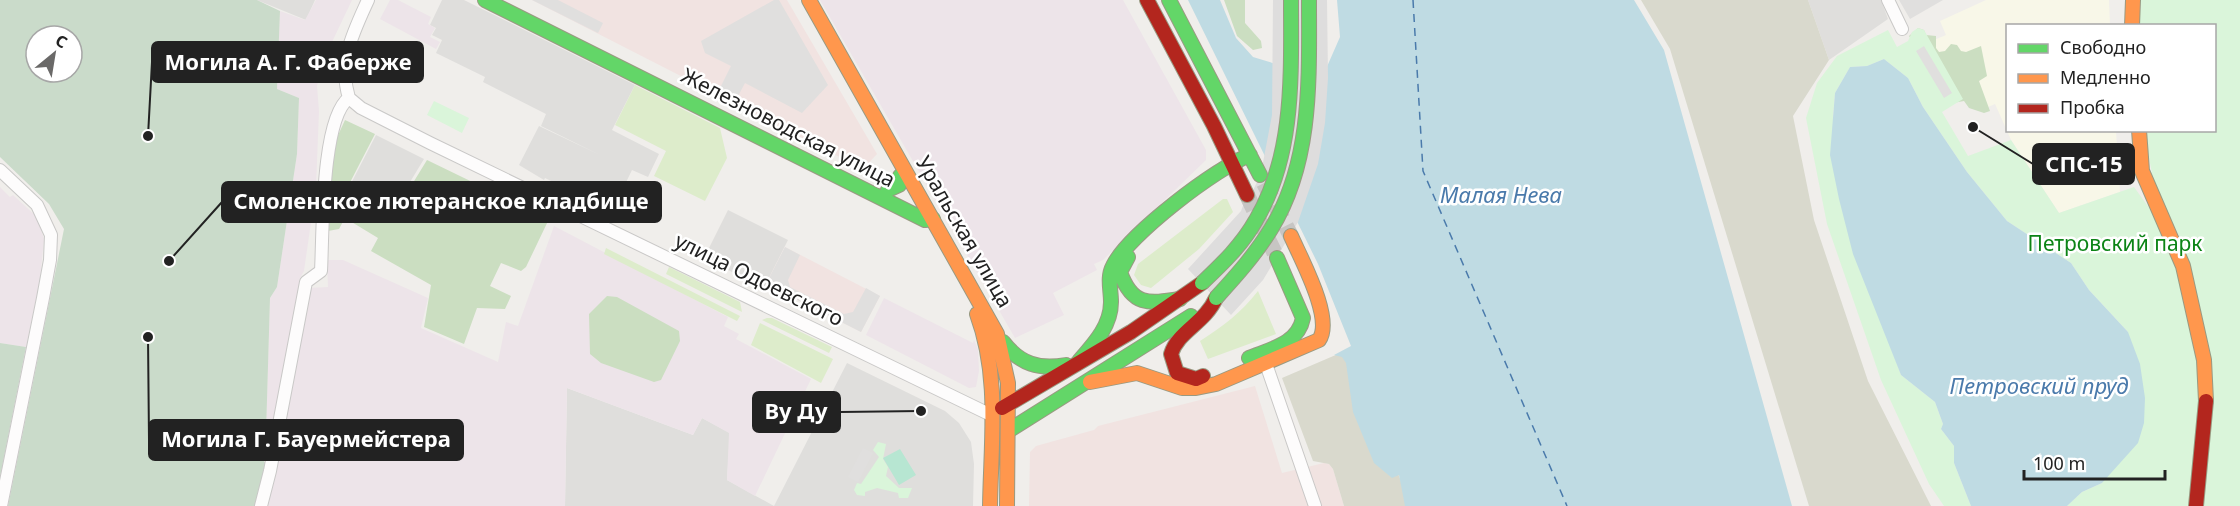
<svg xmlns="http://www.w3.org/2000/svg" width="2240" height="506" viewBox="0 0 2240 506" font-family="'Noto Sans',sans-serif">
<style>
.residential{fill:#dfdedc}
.commercial{fill:#f1e3e1}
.industrial{fill:#ede4e9}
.education{fill:#f8f7e8}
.construction{fill:#d9d9cd}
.grass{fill:#ddeccb}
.forest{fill:#cbdec1}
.cemetery{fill:#cadbca;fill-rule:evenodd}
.park{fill:#daf5da}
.pitch{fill:#b7e6d2}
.parking{fill:#e0dfde}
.water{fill:#bfdbe3}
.pier{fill:#dedddd}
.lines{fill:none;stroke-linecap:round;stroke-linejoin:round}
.ferry{stroke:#4a7aab;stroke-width:1.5;stroke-dasharray:8 6;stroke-linecap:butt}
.secondary-tunnel{stroke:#c7c5c3;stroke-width:16;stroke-dasharray:16 8;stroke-linecap:butt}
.street-casing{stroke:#c9c8c7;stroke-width:14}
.fast-casing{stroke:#999a82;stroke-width:16}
.slow-casing{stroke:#999a82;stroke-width:16}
.jam-casing{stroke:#999a82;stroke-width:16}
.street{stroke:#fdfcfc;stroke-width:12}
.fast{stroke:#63d668;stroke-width:14}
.slow{stroke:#ff974d;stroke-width:14}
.jam{stroke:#b3261e;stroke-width:14}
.fast-bridge-casing{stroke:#999a82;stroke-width:16;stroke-linecap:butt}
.fast-bridge{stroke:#63d668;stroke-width:14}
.labels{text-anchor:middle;stroke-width:5;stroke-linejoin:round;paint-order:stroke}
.street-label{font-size:21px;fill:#222;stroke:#fff}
.park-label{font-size:21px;fill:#0c8416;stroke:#fff}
.water-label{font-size:22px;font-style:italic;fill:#4a7aab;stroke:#fff}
.leader{fill:none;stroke:#222;stroke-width:2}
.callout-dot{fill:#222;stroke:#fff;stroke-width:2}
.callout{fill:#222;stroke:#222;stroke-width:2}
.callout-label{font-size:22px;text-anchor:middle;font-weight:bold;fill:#fff}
</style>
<rect width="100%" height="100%" fill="#f0eeeb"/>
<path class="residential" d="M257 0H315L306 20Z
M442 0H464L635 85 612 130 659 154 648 177 632 170 612 211 545 178 544 180 519 165 539 126 600 155 541 126 546 114 483 82 485 77 436 53 442 40 432 35 436 28 430 25Z
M1808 0H1881L1888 19 1829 60Z
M376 135 424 159 407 187 398 183 381 216 344 197Z
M728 210 788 240 764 288 704 258Z
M847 363 945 411 959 423 971 442 974 464 973 506H565L567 388 693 435 702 418 730 433 727 480 774 506Z"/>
<path class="commercial" d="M532 0H787L877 154 863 169Z
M785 247 880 296 861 332 766 284Z
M1255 386 1282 473 1324 463 1329 464 1333 469 1344 506H1029L1030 452 1036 446 1094 430 1098 426Z"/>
<path class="industrial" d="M316 0H352L323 61 317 86 319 111 316 187 304 271 300 278 271 459 262 457 266 434 270 298 277 287 297 154 299 98 277 89 280 11 305 20Z
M390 0H398L431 17 428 24 435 28 430 37 440 42 436 49 380 19Z
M820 0H1123L1206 150V160L1103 260 1094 264 1097 270 1053 293 1064 315 1015 338Z
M0 187 10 197 13 195 37 217 44 239 40 280 26 347 0 343Z
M554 226 728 317 724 326 739 334 736 339 811 379 755 496 727 480 729 433 702 418 693 435 567 388 565 506H264L308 288 328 287 327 260H343L428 298 421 328 498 362 506 322 518 326Z
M884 298 973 343 974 340 978 349 979 371 976 387 969 388 866 335Z"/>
<path class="education" d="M1986 0H2109L2110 25 2008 26V130L2116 131 2120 192 2059 213 2011 140 1995 104 1979 111 1929 42 1946 35 1940 21Z"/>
<path class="construction" d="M1641 0H1808L1829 60 1793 116 1814 220 1868 381 1931 506H1809L1670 49Z
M1352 348 1410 506H1344L1333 469 1329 464 1313 461 1282 378Z"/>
<path class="grass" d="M635 85 720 128 727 158 705 201 654 176 666 151 615 125Z
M1223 199H1227L1233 212 1199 249 1151 288 1141 285 1134 275 1138 264Z
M606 248 740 316 737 321 604 254Z
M669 267 740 302 742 312 666 274Z
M1258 291 1276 334 1208 359 1200 341C1223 326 1241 313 1258 291Z
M767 318H772L832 347 829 353 762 320Z
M760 323 833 359 821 383 751 345Z"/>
<path class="forest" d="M1224 0H1245V23L1261 41 1262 48 1253 50 1237 36Z
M1918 28 1924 30 1926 35 1936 36V48L1939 52 1945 51 1951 44 1957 45 1961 51 1966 52 1981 46 1987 76 1979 81 1990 111 1984 113 1969 108 1964 101 1953 103 1909 36Z
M345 120 375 134 342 198 383 222 402 188 408 191 427 160 549 219 526 267 521 271 501 263 490 286 511 296 505 309 477 308 464 344 424 327 431 285 371 251 378 238 345 218 339 229 328 231 334 144Z
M607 296 617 297 679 331 680 341 661 380 654 382 601 363 590 354 589 314Z"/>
<path class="cemetery" d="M0 0H257L280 11 277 89 299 98 297 154 277 287 270 298 266 434 262 457 265 463 257 506H8L64 229 49 204 0 157ZM36 36H72V72H36Z
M0 343 26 347 0 477Z"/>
<path class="park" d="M2141 0H2240V506H2202L2212 393 2180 238 2154 184 2144 131 2214 130V26H2139Z
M1918 28 1924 30 1963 99 1942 112 1968 156 2011 140 2059 213 2134 187 2150 209 2178 270 2203 388 2191 506H2067L2082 492 2102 483 2128 332 2089 290 2071 263 2007 221 1967 172 1923 107 1908 78 1884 59 1867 66 1850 67 1835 93 1833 117 1887 336 1901 375 1935 402 1943 424 1941 429 1954 446V463L1971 506H1944L1929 484 1881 380 1827 224 1806 118 1817 83 1837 56 1888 30 1897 47 1908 41 1912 32Z
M434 101 469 118 462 133 427 115Z
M878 442 886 444 883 459 888 467 886 476 899 488H912L908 498H899L898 493 877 488 865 492V496L857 495 854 490 857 483 861 484 879 457 873 450Z"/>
<path class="pitch" d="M622 194 654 210 648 223 615 207Z
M900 449 916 475 899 485 883 458Z"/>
<path class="parking" d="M532 0H558L603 23 598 33Z
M774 0H779L828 85 802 113 745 83 736 100 718 92 731 66 705 53 701 41Z
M1899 0H1943L1910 19Z
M1924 46 1952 93 1944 98 1916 51Z
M785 247 800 255 788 280 790 287 844 314 853 312 866 288 880 296 861 332 766 284Z
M863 448 873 453 858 482 848 477Z"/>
<path class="water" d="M1188 0H1220L1236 38 1253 57 1322 78 1340 37 1337 0H1634L1664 50 1792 506H1405L1399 475 1392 478 1374 463 1353 412 1346 363 1342 357 1334 355 1351 346 1318 264Z
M1884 59 1908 78 1923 107 1967 172 2007 221 2071 263 2089 290 2128 332 2140 364 2145 398 2144 423 2138 443 2102 483 2082 492 2067 506H1971L1954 463V446L1941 429 1943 424 1935 402 1901 375 1853 254 1839 199 1830 155 1835 93 1850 67 1867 66Z"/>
<path class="pier" d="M1273 0H1327L1328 78 1325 123 1318 164 1298 222 1263 280 1231 315 1188 269 1241 211 1247 195H1251L1261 173 1272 115Z"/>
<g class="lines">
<path class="ferry" d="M1413 0 1423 171 1567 506"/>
<path class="secondary-tunnel" d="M1264 183 1291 236
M1247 195 1277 258"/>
<defs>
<path id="street" d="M1888 0 1902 29
M349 98 361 108 430 143 991 415
M349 98C338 62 353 33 368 0
M0 170 37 205 51 235 50 260 43 298 1 506
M1266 364 1315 506
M261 506 270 471 306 282 321 271C323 235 321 118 349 98"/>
<path id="fast" d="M485 0 925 220 933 219
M1169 0 1260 175
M888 190 899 185 900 176
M1128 257 1120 272C1132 306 1148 304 1180 299
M1003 342C1020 364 1039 370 1066 365
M1249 358C1271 349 1298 344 1303 318L1277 258
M1079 361C1094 344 1111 326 1111 302 1111 290 1107 277 1113 266 1128 235 1217 167 1250 155
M1008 431 1191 316"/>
<path id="slow" d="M809 0 997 334 1008 383 1007 506
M2132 26 2133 0
M2139 130 2142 171 2183 266 2204 360 2206 401
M977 314C1000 376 991 441 990 506
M1090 382 1137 373 1182 388H1196L1216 384 1319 340C1334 319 1301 259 1291 236"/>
<path id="jam" d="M1147 0 1214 126 1247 195
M1203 376 1196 379 1177 373 1171 354C1178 331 1205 323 1216 298
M1002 408 1131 332 1202 283
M2196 506 2206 401"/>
</defs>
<use href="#street" class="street-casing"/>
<use href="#fast" class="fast-casing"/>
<use href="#slow" class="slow-casing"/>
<use href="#jam" class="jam-casing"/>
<use href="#street" class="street"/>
<use href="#fast" class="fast"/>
<use href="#slow" class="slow"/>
<use href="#jam" class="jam"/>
<defs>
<path id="fast-bridge" d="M1202 283C1222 264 1242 245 1256 220 1295 154 1291 74 1291 0
M1216 298C1236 276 1255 255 1271 229 1313 161 1309 77 1309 0"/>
</defs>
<use href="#fast-bridge" class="fast-bridge-casing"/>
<use href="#fast-bridge" class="fast-bridge"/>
</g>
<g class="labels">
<g class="street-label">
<text transform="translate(788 128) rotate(27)" y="7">Железноводская улица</text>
<text transform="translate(964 232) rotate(60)" y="7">Уральская улица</text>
<text transform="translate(759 280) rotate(26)" y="7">улица Одоевского</text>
</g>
<g class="park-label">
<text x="2115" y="251">Петровский парк</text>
</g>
<g class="water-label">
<text x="1501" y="203">Малая Нева</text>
<text x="2039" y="394">Петровский пруд</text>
</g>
</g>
<path class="leader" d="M148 136L152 62M1973 127L2033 164M169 261L222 202M921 411L840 412M148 337L149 440"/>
<g class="callout-dot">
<circle cx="148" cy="136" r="6"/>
<circle cx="1973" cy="127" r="6"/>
<circle cx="169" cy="261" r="6"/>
<circle cx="921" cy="411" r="6"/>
<circle cx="148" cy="337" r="6"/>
</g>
<g class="callout">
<rect x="152" y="42" width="271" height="40" rx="6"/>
<rect x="2033" y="144" width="101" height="40" rx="6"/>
<rect x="222" y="182" width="439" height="40" rx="6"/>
<rect x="753" y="392" width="87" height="40" rx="6"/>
<rect x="149" y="420" width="314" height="40" rx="6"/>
</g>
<g class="callout-label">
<text x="288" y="70">Могила А. Г. Фаберже</text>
<text x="2084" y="172">СПС-15</text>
<text x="441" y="209">Смоленское лютеранское кладбище</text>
<text x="796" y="419">Ву Ду</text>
<text x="306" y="447">Могила Г. Бауермейстера</text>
</g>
<rect x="2006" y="24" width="210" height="108" fill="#ffffff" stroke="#a7a7a7" stroke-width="1.5"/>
<rect x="2018" y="44" width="30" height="9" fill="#63d668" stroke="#a7a7a7" stroke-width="1.5"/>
<text x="2060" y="54" font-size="18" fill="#222222">Свободно</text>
<rect x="2018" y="74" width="30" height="9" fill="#ff974d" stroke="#a7a7a7" stroke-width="1.5"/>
<text x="2060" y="84" font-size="18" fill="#222222">Медленно</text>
<rect x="2018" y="104" width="30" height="9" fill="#b3261e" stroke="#a7a7a7" stroke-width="1.5"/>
<text x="2060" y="114" font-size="18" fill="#222222">Пробка</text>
<g transform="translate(54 54) rotate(30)"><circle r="28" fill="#ffffff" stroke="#a7a7a7" stroke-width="1.5"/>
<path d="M0-4.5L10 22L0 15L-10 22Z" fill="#6a6968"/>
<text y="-9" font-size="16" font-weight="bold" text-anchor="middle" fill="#222222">С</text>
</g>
<path d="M2024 470v9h141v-9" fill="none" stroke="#222222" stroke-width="3"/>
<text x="2033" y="470" font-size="18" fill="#222222" stroke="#ffffff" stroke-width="4.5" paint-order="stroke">100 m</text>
</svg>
